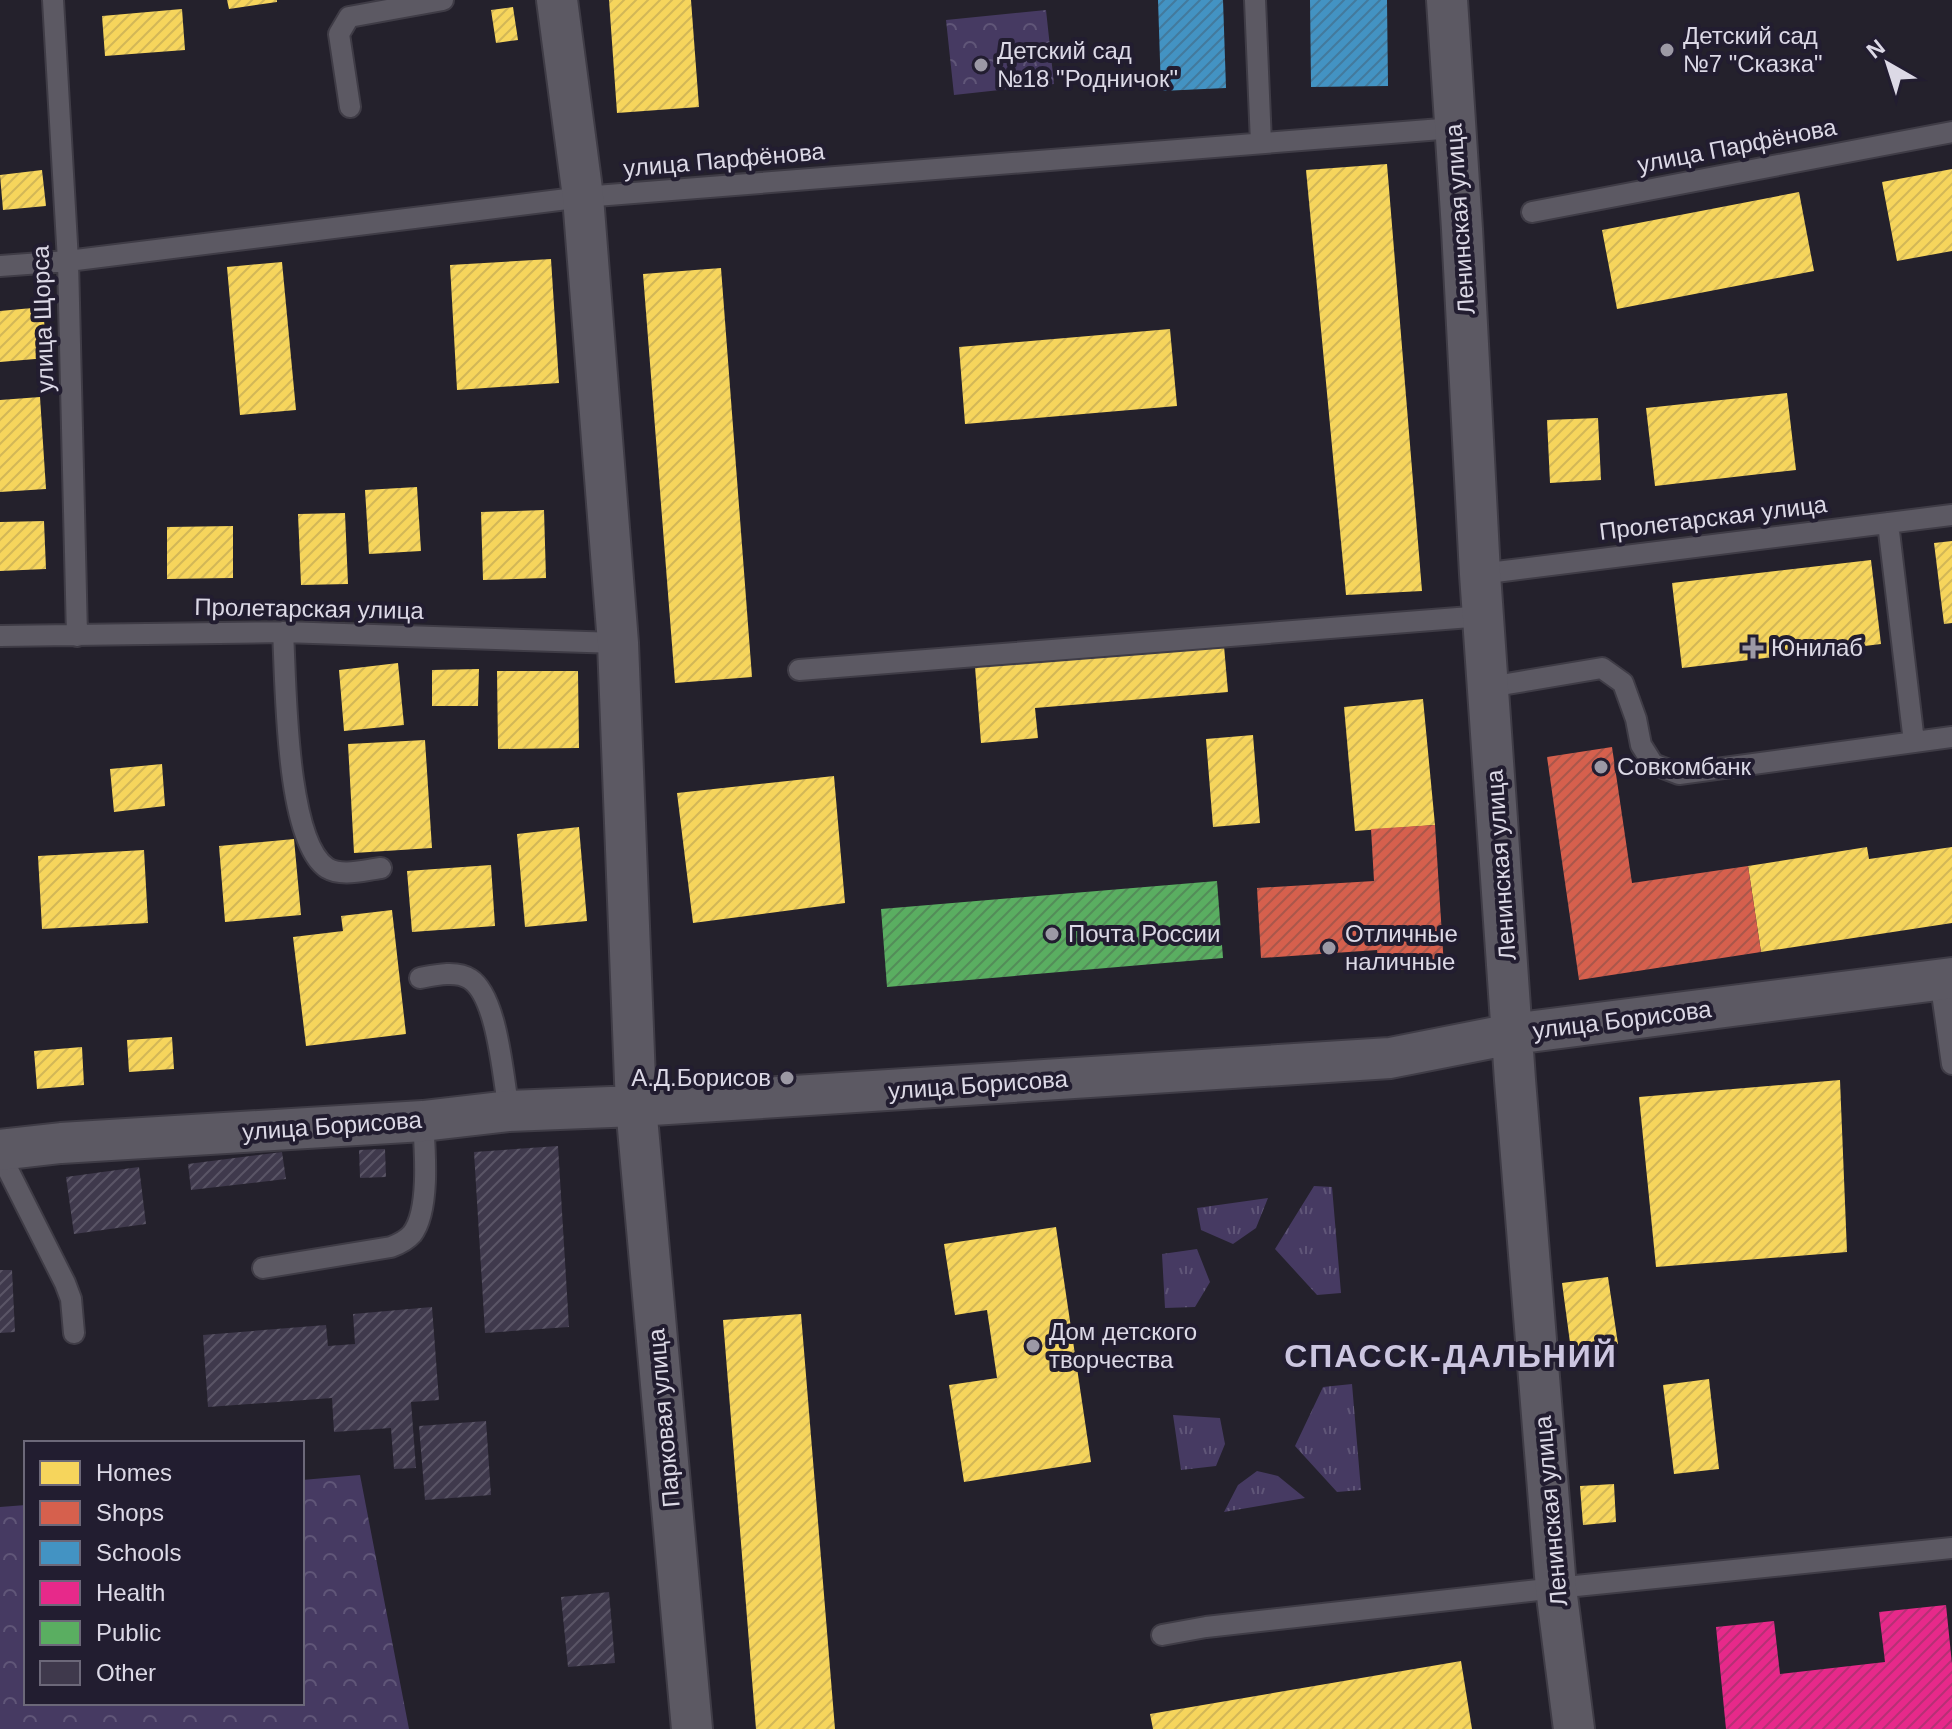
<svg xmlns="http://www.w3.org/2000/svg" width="1952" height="1729" viewBox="0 0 1952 1729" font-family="Arial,sans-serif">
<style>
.grass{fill:url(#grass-tufts)}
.forest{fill:url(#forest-crowns)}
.homes{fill:url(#homes-hatch)}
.shops{fill:url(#shops-hatch)}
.schools{fill:url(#schools-hatch)}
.health{fill:url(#health-hatch)}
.public{fill:url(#public-hatch)}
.building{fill:url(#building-hatch)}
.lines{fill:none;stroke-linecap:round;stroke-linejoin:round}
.service-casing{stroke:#3f3c46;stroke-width:24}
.minor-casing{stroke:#3f3c46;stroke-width:44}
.service{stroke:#5c5963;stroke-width:20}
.minor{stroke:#5c5963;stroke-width:40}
.poi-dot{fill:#9c99a5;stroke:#221d30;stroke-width:3}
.labels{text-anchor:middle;stroke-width:8;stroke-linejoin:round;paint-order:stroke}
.poi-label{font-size:24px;fill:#dcd9e6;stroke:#221d30;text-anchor:start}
.street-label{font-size:24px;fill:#dcd9e6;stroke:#221d30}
.district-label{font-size:32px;font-weight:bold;letter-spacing:2px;fill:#ccc6e0;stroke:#221d30}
</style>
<defs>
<pattern id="grass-tufts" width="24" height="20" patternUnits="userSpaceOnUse" patternTransform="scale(2)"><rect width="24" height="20" fill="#463a62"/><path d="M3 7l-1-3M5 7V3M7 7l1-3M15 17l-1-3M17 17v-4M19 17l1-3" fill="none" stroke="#605678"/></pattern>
<pattern id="forest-crowns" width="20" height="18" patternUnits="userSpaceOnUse" patternTransform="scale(2)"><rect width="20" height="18" fill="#463a62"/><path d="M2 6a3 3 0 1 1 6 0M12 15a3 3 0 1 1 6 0" fill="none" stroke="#605678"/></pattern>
<pattern id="homes-hatch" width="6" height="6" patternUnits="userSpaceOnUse" patternTransform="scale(2)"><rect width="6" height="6" fill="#f6d55c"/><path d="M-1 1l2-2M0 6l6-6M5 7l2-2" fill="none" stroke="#d2b757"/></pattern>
<pattern id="shops-hatch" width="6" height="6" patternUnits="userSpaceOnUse" patternTransform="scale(2)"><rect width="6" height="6" fill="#d6604d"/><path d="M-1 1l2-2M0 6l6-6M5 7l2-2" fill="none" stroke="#aa574b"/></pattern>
<pattern id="schools-hatch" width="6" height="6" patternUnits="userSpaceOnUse" patternTransform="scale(2)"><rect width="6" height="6" fill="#4393c3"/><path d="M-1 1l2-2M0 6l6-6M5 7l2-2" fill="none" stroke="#437a9d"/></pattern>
<pattern id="health-hatch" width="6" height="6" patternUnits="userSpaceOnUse" patternTransform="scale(2)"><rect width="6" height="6" fill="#e7298a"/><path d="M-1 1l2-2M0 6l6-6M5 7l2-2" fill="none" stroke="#b63075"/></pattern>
<pattern id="public-hatch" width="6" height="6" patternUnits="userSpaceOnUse" patternTransform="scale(2)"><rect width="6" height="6" fill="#5aae61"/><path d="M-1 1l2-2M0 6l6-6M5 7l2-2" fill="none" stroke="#538d59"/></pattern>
<pattern id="building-hatch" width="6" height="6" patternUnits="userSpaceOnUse" patternTransform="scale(2)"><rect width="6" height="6" fill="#3f394c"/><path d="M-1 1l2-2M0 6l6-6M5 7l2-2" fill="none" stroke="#5a5566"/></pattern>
</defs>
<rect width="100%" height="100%" fill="#24212c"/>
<path class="grass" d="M1314 1186 1332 1187 1341 1293 1317 1295 1275 1249Z
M1268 1198 1256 1228 1233 1244 1201 1230 1197 1208Z
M1197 1249 1210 1282 1195 1307 1165 1308 1162 1254Z
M1352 1384 1361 1490 1337 1492 1295 1446 1323 1387Z
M1173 1415 1220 1418 1225 1444 1216 1466 1181 1470Z
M1257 1471 1278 1476 1305 1498 1224 1512 1238 1485Z"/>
<path class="forest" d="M1046 10 1054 84 954 95 946 20Z
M360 1475 409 1729H0V1507L26 1505V1703H302V1480Z"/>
<path class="homes" d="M227 0H277V2L229 9Z
M609 0H691L699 107 617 113Z
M513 7 518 40 496 43 491 10Z
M182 9 185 50 105 56 102 16Z
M1387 164 1422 591 1346 595 1306 170Z
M1952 169V251L1897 261 1882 182Z
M42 170 46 206 3 210 0 175Z
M1799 192 1814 271 1617 309 1602 230Z
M551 259 559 383 457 390 450 265Z
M282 262 296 410 240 415 227 267Z
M721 268 752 677 675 683 643 274Z
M43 307 47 358 0 362V311Z
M1170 329 1177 406 965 424 959 347Z
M1787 393 1796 470 1655 486 1646 408Z
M40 397 46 489 0 492V400Z
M1598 418 1601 480 1550 483 1547 420Z
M417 487 421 551 369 554 365 490Z
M544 510 546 578 483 580 481 512Z
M345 513 348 584 301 585 298 514Z
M44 521 46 569 0 571V522Z
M233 526V578L167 579V527Z
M1952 541V623L1944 624 1934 543Z
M1871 560 1881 644 1682 668 1672 583Z
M1224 646 1228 692 1035 708 1038 738 981 743 975 667Z
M398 663 404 725 344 731 339 670Z
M479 669 478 706H432V670Z
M497 671H578L579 748 498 749Z
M1423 699 1435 825 1355 831 1344 707Z
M1253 735 1260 823 1213 827 1206 739Z
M425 740 432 848 354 853 348 744Z
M162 764 165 806 114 812 110 769Z
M834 776 845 903 693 923 677 793Z
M579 827 587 921 525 927 517 834Z
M294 839 301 915 225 922 219 846Z
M1867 847 1869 859 1952 847V923L1761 952 1748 866Z
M144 850 148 923 42 929 38 856Z
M491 865 495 926 412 932 407 871Z
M392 910 406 1034 306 1046 293 937 343 931 341 916Z
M172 1037 174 1069 129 1072 127 1040Z
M82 1047 84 1085 37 1089 34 1051Z
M1840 1080 1847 1252 1656 1267 1639 1097Z
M1056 1227 1091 1462 964 1482 949 1385 997 1378 987 1310 955 1315 944 1244Z
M1608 1277 1618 1344 1571 1350 1562 1283Z
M801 1314 835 1729H756L723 1320Z
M1709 1379 1719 1469 1674 1474 1663 1385Z
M1614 1484 1616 1522 1583 1525 1580 1486Z
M1461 1661 1472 1729H1153L1150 1714Z"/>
<path class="shops" d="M1612 747 1632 883 1748 866 1761 952 1579 980 1547 757Z
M1435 825 1444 967 1379 971 1377 950 1261 958 1257 888 1374 881 1371 829Z"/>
<path class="schools" d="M1158 0H1223L1226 88 1161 91Z
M1310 0H1387L1388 86 1311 87Z"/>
<path class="health" d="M1946 1605 1952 1664V1729H1726L1716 1627 1774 1621 1780 1674 1885 1662 1879 1612Z"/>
<path class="public" d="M1217 881 1223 958 887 987 881 909Z"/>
<path class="building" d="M558 1146 569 1327 485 1333 474 1152Z
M385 1149 386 1177 360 1178 359 1150Z
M282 1152 286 1179 191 1190 188 1164Z
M139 1167 146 1224 74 1234 66 1177Z
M0 1270H12L15 1332 0 1333Z
M432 1307 439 1400 411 1402 416 1468 394 1469 391 1428 334 1432 332 1398 208 1407 203 1335 326 1325 328 1346 355 1344 353 1314Z
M486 1421 491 1495 425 1500 419 1426Z
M609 1592 615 1663 568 1667 561 1597Z"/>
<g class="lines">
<defs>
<path id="service" d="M53 0 68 261 77 636
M1255 0 1261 143
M350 107 339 34 349 17 443 0
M1532 212 1952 132
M0 266 68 261 583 197 1454 128
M1888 523 1914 742
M1480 574 1952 515
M283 632C286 681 285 840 327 868 342 877 364 870 381 868
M0 636 283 632 618 643
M799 670 1483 616
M1489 687 1602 668 1623 683 1636 719 1641 745 1653 764 1679 774 1952 737
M420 978C435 975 457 970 470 979 498 997 503 1079 509 1111
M1940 979 1952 1064
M0 1154 65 1283 71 1299 74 1333
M263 1268 391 1247C399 1244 406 1241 412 1234 430 1211 425 1150 423 1121
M1162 1635 1206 1627 1556 1588 1952 1548"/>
<path id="minor" d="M557 0 583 197 618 643 636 1106 692 1729
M1447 0 1462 229 1480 574 1515 1080 1556 1588 1574 1729
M0 1150 61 1143 423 1121 509 1111 636 1106 1390 1058 1512 1034 1952 978"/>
</defs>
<use href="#service" class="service-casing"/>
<use href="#minor" class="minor-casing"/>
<use href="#service" class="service"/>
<use href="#minor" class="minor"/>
</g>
<g class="poi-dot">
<circle cx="1667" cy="50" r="8"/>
<circle cx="981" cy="65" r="8"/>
<path d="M1749 636h8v8h8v8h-8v8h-8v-8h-8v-8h8z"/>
<circle cx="1601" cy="767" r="8"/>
<circle cx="1052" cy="934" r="8"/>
<circle cx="1329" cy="948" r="8"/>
<circle cx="787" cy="1078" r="8"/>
<circle cx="1033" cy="1346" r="8"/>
</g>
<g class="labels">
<g class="poi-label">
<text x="1683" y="44">Детский сад<tspan x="1683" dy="28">№7 "Сказка"</tspan></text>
<text x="997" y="59">Детский сад<tspan x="997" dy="28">№18 "Родничок"</tspan></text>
<text x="1771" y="656">Юнилаб</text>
<text x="1617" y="775">Совкомбанк</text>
<text x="1068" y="942">Почта России</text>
<text x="1345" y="942">Отличные<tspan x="1345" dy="28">наличные</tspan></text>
<text x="771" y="1086" text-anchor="end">А.Д.Борисов</text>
<text x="1049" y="1340">Дом детского<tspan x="1049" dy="28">творчества</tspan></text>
</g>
<g class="street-label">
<text transform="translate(1737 146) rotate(-11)" y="8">улица Парфёнова</text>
<text transform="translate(724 160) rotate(-5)" y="8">улица Парфёнова</text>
<text transform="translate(1460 219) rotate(-94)" y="8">Ленинская улица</text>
<text transform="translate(43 319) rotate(-92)" y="8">улица Щорса</text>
<text transform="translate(1713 518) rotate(-7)" y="8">Пролетарская улица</text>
<text transform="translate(309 609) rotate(1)" y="8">Пролетарская улица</text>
<text transform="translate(1501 865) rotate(-94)" y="8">Ленинская улица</text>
<text transform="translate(1622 1020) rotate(-7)" y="8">улица Борисова</text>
<text transform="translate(978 1085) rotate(-4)" y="8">улица Борисова</text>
<text transform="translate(332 1126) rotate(-4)" y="8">улица Борисова</text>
<text transform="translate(664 1418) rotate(-95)" y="8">Парковая улица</text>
<text transform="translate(1551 1511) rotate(-95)" y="8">Ленинская улица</text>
</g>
<g class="district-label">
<text x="1451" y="1367">СПАССК-ДАЛЬНИЙ</text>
</g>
</g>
<rect x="24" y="1441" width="280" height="264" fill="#221d30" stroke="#6c6879" stroke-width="2"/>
<rect x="40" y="1461" width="40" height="24" fill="#f6d55c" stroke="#6c6879" stroke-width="2"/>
<text x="96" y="1481" font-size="24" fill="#dcd9e6">Homes</text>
<rect x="40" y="1501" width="40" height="24" fill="#d6604d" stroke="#6c6879" stroke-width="2"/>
<text x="96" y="1521" font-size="24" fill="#dcd9e6">Shops</text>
<rect x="40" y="1541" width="40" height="24" fill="#4393c3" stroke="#6c6879" stroke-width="2"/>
<text x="96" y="1561" font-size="24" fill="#dcd9e6">Schools</text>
<rect x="40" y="1581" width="40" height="24" fill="#e7298a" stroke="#6c6879" stroke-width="2"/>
<text x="96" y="1601" font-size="24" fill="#dcd9e6">Health</text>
<rect x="40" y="1621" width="40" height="24" fill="#5aae61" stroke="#6c6879" stroke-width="2"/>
<text x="96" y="1641" font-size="24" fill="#dcd9e6">Public</text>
<rect x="40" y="1661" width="40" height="24" fill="#3f394c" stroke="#6c6879" stroke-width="2"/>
<text x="96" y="1681" font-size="24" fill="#dcd9e6">Other</text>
<g transform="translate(1888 64) rotate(321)" stroke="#221d30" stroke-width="6" paint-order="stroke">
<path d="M0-6L14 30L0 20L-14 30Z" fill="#dcd9e6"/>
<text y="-12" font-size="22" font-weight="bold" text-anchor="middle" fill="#dcd9e6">N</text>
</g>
</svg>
